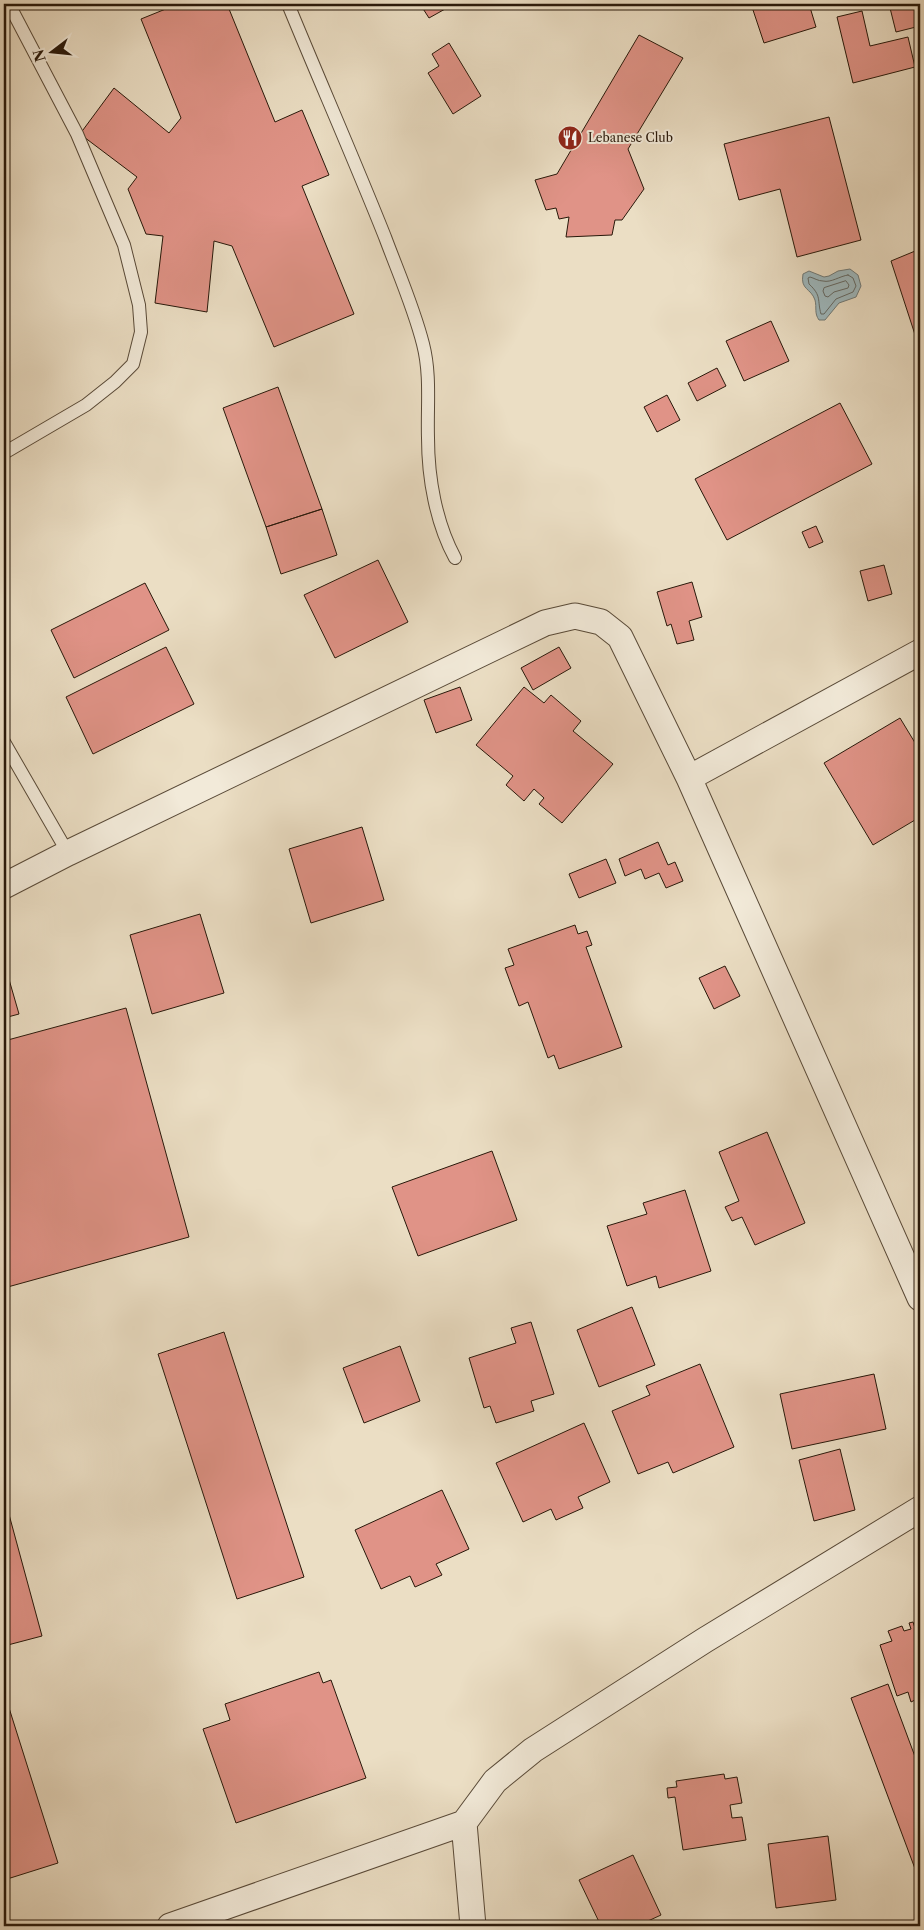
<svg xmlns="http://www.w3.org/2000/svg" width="924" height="1930" viewBox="0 0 924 1930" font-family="'Libre Caslon Text',serif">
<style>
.water{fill:#9eb9bf;stroke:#6f7977}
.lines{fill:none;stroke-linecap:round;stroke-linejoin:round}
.shore{stroke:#636864;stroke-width:1}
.building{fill:#e09387;stroke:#28180a}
.lane-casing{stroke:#594a38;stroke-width:14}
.street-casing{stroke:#594a38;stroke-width:27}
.lane{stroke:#f2ead9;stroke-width:12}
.street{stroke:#f2ead9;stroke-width:25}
.labels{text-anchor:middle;stroke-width:4;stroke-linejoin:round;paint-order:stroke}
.poi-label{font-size:12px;fill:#28180a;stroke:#f2ead9;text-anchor:start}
</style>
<rect width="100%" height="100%" fill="#ebdec4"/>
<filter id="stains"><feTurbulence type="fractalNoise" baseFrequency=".004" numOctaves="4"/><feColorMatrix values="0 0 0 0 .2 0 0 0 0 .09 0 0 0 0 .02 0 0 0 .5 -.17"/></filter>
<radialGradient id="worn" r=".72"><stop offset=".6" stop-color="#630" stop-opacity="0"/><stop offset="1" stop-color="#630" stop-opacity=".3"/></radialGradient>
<path class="water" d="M850 269 858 275 861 286 856 297 839 303 825 320H819C814 313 817 308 815 300 811 288 800 290 803 274L809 271 824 277 829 276 838 271Z"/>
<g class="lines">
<path class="shore" d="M848 275 853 278 856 286 853 292 836 299 824 314H821C817 300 822 296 809 284L808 278 810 277C814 278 818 281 823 281 831 283 840 276 848 275Z
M846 281 849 285 848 288 834 292 828 297 825 296 823 291 824 288Z"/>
</g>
<path class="building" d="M178 4H227L275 122 302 110 329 175 302 186 354 314 274 347 232 246 214 241 207 312 155 303 163 236 146 234 128 189 137 177 80 134 114 88 169 133 181 118 141 19Z
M420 4H454L429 18Z
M751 4H809L816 27 764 43Z
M889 4H920V26L896 32Z
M862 11 870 46 908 37 915 67 853 83 837 17Z
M639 35 683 58 628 149 644 189 622 220H615L612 235 566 237 569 217 559 219 556 208 546 210 535 180 557 174Z
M449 43 481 96 453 114 428 73 439 66 432 54Z
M829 117 861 240 797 257 780 189 739 200 724 144Z
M920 249V350L891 261Z
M771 321 789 361 744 381 726 341Z
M717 368 726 386 697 401 688 383Z
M278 387 322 509 266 527 223 408Z
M667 395 680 420 657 432 644 407Z
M840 403 872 464 727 540 695 479Z
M322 509 337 555 281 574 266 527Z
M816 526 823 542 809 548 802 532Z
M378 560 408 622 335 658 304 595Z
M884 565 892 594 868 601 860 571Z
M692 582 702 617 689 621 694 640 677 644 671 624 667 626 657 592Z
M145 583 169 630 74 678 51 630Z
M166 647 194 704 93 754 66 697Z
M559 647 571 668 533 690 521 668Z
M460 687 472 720 436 733 424 700Z
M524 687 544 703 551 695 581 721 573 731 613 764 562 823 539 804 544 798 534 789 524 801 506 785 513 776 476 745Z
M900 718 920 751V817L873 845 824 763Z
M362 827 384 900 311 923 289 849Z
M658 842 668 865 675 862 683 881 666 888 659 873 645 879 641 869 625 876 619 859Z
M606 859 616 883 579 898 569 874Z
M200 914 224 993 152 1014 130 935Z
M575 925 578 934 587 931 592 945 586 947 622 1047 559 1069 554 1055 548 1058 528 1002 519 1006 505 968 514 965 508 949Z
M4 962 19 1014 4 1018Z
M725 966 740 996 714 1009 699 978Z
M126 1008 189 1237 4 1288V1041Z
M767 1132 805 1223 755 1245 742 1217 732 1221 725 1207 739 1201 719 1152Z
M492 1151 517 1220 418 1256 392 1187Z
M685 1190 711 1271 659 1288 656 1276 627 1286 607 1226 647 1214 643 1203Z
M632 1307 655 1365 599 1387 577 1330Z
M531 1322 554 1394 531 1401 534 1411 496 1423 490 1406 484 1408 469 1358 516 1343 511 1328Z
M224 1332 304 1577 237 1599 158 1354Z
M400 1346 420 1401 364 1423 343 1368Z
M700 1364 734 1447 673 1473 668 1462 638 1474 612 1411 650 1395 646 1386Z
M874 1374 886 1429 792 1449 780 1394Z
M584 1423 610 1482 578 1497 583 1508 556 1520 551 1509 523 1522 496 1463Z
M840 1449 855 1510 814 1521 799 1460Z
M442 1490 469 1549 436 1564 442 1575 415 1587 410 1576 381 1589 355 1530Z
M4 1496 42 1636 4 1646Z
M920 1618V1708L917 1699 911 1702 908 1692 897 1696 880 1645 892 1641 888 1631 902 1626 904 1631 911 1629 909 1623 913 1622 915 1628 920 1627 917 1619Z
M319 1672 323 1683 331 1680 366 1778 236 1823 203 1729 230 1720 225 1704Z
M888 1684 920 1770V1882L851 1698Z
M4 1692 58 1863 4 1880Z
M724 1774 725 1779 737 1777 742 1803 730 1805 732 1818 742 1817 746 1840 683 1850 675 1797 668 1798 667 1788 677 1787 676 1781Z
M828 1836 836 1900 776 1908 768 1844Z
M633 1855 661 1915 637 1926H601L579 1880Z"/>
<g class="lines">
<defs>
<path id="lane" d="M288 4C320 82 354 159 385 237 398 272 414 308 423 344 431 375 427 406 428 438 428 478 436 523 455 558
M4 453 86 405 115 382 133 364 141 332 139 305 124 245 77 134 13 12 7 4
M4 742 68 853"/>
<path id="street" d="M689 778 920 652
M4 886 68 853 545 623 575 616 601 622 620 637 689 778 920 1298
M464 1823 473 1926
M170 1926 464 1823 495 1781 533 1750 705 1640 920 1509"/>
</defs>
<use href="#lane" class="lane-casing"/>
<use href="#street" class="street-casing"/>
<use href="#lane" class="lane"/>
<use href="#street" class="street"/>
</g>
<defs>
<symbol id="restaurant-disc" viewBox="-11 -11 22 22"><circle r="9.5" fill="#8f2418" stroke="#f2ead9"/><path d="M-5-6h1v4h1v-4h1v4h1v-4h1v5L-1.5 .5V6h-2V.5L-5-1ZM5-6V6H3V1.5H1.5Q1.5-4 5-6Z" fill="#fff"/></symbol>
</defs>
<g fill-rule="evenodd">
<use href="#restaurant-disc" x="556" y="124" width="28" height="28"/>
</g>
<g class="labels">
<g class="poi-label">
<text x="588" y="142">Lebanese Club</text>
</g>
</g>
<rect width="924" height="1930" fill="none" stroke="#ebdec4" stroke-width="20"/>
<rect x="5" y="5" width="914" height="1920" fill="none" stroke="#28180a" stroke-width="2.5"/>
<rect x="10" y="10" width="904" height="1910" fill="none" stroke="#28180a"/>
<g transform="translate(52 52) rotate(254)" stroke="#f2ead9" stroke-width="4" paint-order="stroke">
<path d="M0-4L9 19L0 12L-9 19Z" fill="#28180a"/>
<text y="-8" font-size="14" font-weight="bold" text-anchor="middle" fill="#28180a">N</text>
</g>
<rect width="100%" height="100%" filter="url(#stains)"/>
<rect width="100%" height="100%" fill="url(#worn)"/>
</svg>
